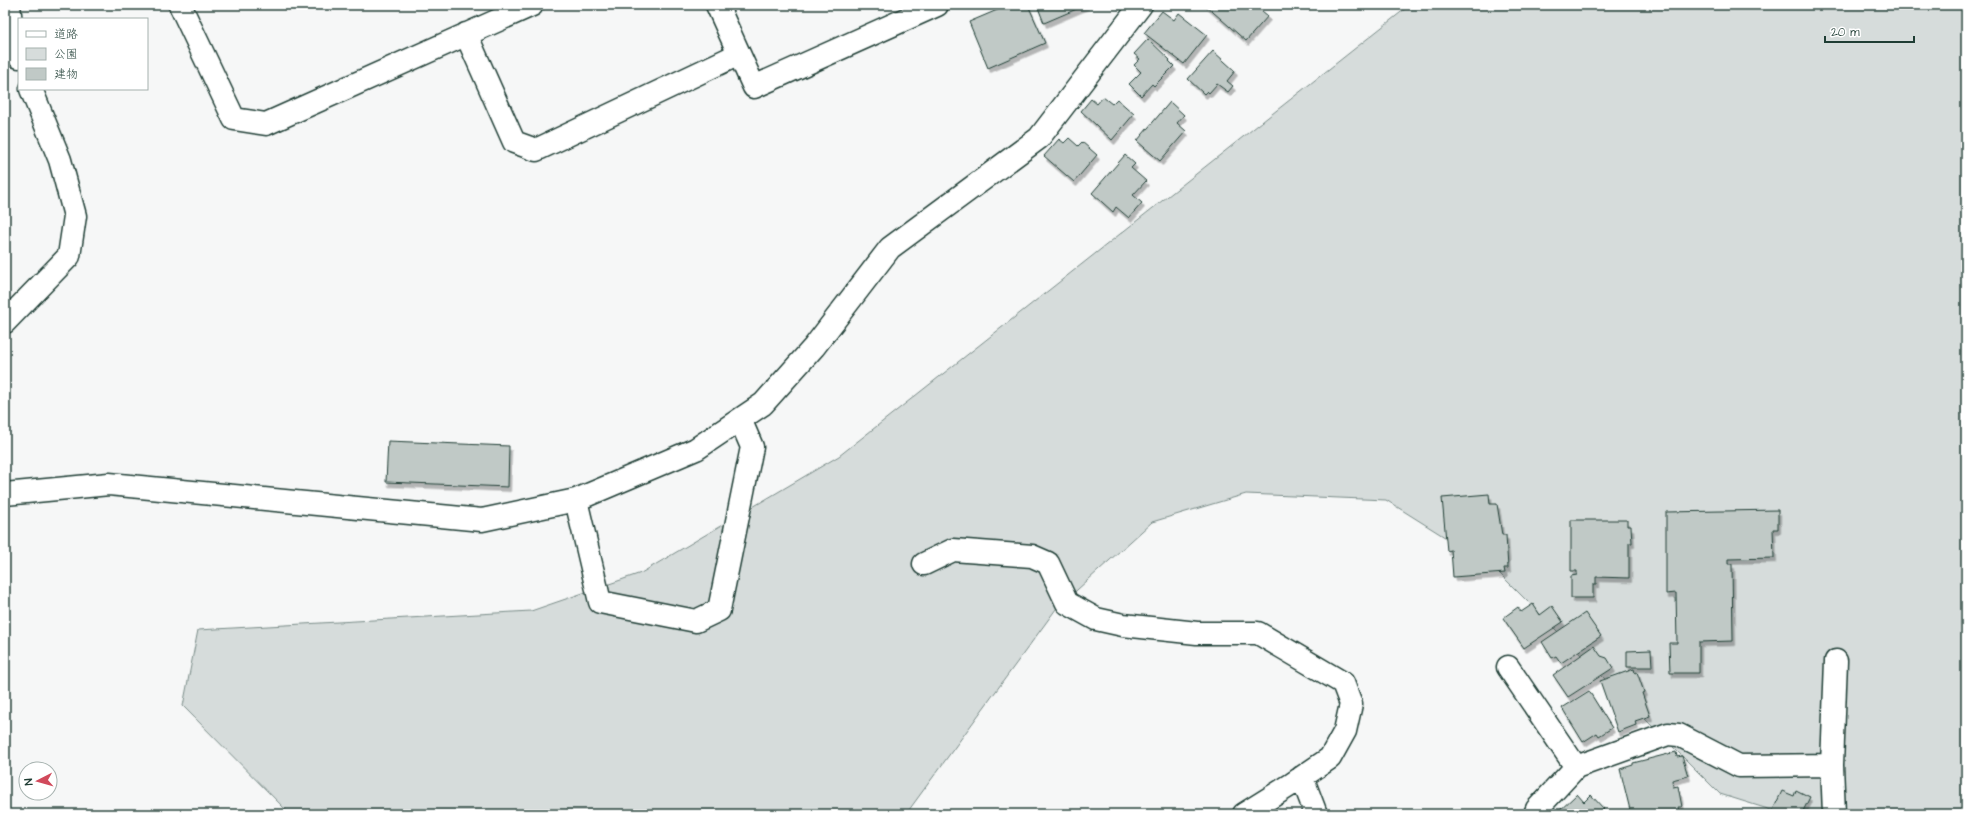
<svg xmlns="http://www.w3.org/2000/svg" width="1971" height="819" viewBox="0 0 1971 819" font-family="'Architects Daughter','Klee One',sans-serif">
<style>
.green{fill:#d6dcdb;stroke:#7a8c88}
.building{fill:#c0c9c6;stroke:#1f3d34;filter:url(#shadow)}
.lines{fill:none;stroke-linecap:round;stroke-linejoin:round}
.minor-casing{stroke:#1f3d34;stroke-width:25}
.minor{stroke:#fff;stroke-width:22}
</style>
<defs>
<filter id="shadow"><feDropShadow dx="2.5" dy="4.5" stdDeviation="0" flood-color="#0004"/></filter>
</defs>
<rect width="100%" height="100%" fill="#f6f7f7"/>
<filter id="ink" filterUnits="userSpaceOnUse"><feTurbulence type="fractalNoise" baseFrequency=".025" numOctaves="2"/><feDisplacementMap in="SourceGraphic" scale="8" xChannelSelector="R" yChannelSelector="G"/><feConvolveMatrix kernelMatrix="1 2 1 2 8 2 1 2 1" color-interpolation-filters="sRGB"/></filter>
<g filter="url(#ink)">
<path class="green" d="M1410 5H1966V814H1784L1720 794 1494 568 1386 500 1246 494 1152 522 1056 609 906 814H290L183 706 198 630 531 611 641 573 839 456Z"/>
<path class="building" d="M1009 5H1028L1045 43 988 68 969 22Z
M1037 5H1086L1044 23Z
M1205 5H1255L1268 16 1246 41Z
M1162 11 1174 20 1179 13 1207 35 1184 64 1144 33Z
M1148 39 1170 60 1169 61 1174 66 1154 86 1152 84 1141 96 1129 84 1141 72 1134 65 1140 59 1134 54Z
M1213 51 1235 71 1227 81 1233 86 1228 92 1217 84 1209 93 1207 91 1204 94 1188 79Z
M1103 97 1112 104 1117 99 1134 114 1112 140 1081 111 1091 99 1097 104Z
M1170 102 1184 115 1177 123 1186 131 1160 161 1137 141Z
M1069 138 1078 146 1082 142 1097 155 1074 182 1044 156 1059 139 1064 143Z
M1125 155 1135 164 1131 168 1146 181 1133 195 1142 203 1129 218 1116 207 1113 212 1092 193Z
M388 441 509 446 508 487 386 482Z
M1489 494 1490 504H1497L1502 535H1506L1508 568H1504L1505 573 1453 577 1451 550 1447 551 1442 498Z
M1778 510V529H1773L1774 558 1728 559V564H1732L1733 641 1699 642V673H1670L1669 643H1677L1676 593 1666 594V512Z
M1571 520H1627V526H1631L1632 543H1629V578L1596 577V584H1593V598H1571V576L1577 575V571H1571Z
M1533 604 1540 615 1552 606 1563 622 1524 648 1503 618 1518 607 1521 612Z
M1585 613 1601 636 1561 663 1556 656 1552 658 1542 642Z
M1594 646 1601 656 1607 658 1613 668 1568 697 1553 675Z
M1651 650 1652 667H1627V651Z
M1634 669 1635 673 1637 672 1644 692 1642 693 1650 716 1635 721 1636 725 1618 732 1600 681Z
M1589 691 1612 728 1599 736 1597 733 1583 742 1562 708Z
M1676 752 1677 757 1682 756 1688 776 1672 780 1673 787 1678 786 1682 807H1678L1680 814H1631L1620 769 1633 765V763Z
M1796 790 1810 797 1802 813 1806 814H1771L1782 791 1794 796Z
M1577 794 1584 802 1591 795 1604 809 1598 814H1556Z"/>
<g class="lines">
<defs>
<path id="minor" d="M9 5 13 42 19 57
M180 5 234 119 266 124 532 5
M717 5 754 87 937 5
M466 34 514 142 536 150 739 54
M5 322 69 256 75 216 60 160 31 89
M5 494 109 484 482 520 576 500 696 449 763 404 814 347 890 248 1039 138 1141 5
M576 500 600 602 696 621 719 610 752 447 740 419
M924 564 953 550 1032 556 1048 563 1067 603 1096 619 1123 625 1197 633H1258L1343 683 1351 704 1345 731 1330 758 1292 784 1244 814
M1508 667 1576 767
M1302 777 1316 814
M1535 814 1537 809 1576 767 1668 734 1679 735 1739 766 1832 765
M1834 814 1832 765 1836 661"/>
</defs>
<use href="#minor" class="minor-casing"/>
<use href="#minor" class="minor"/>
</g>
</g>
<rect width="1971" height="819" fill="none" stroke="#fff" stroke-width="20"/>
<rect x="10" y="10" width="1951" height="799" fill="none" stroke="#1f3d34" stroke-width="1.5" filter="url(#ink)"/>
<rect x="18" y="18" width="130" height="72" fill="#ffffff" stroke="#a5b1ae"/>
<rect x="26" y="31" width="20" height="6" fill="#ffffff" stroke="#a5b1ae"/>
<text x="54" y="38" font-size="12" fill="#1f3d34">道路</text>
<rect x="26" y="48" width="20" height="12" fill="#d6dcdb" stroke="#a5b1ae"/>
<text x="54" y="58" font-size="12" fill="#1f3d34">公園</text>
<rect x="26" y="68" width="20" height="12" fill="#c0c9c6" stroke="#a5b1ae"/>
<text x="54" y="78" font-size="12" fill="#1f3d34">建物</text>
<g transform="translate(38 781) rotate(264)"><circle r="19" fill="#ffffff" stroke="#a5b1ae"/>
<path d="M0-3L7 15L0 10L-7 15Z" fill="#d1495b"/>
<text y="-6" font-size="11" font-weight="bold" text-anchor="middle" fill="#1f3d34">N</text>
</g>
<path d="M1825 36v6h89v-6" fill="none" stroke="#1f3d34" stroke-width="2"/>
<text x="1831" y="36" font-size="12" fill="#1f3d34" stroke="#ffffff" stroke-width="3" paint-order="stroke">20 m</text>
</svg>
